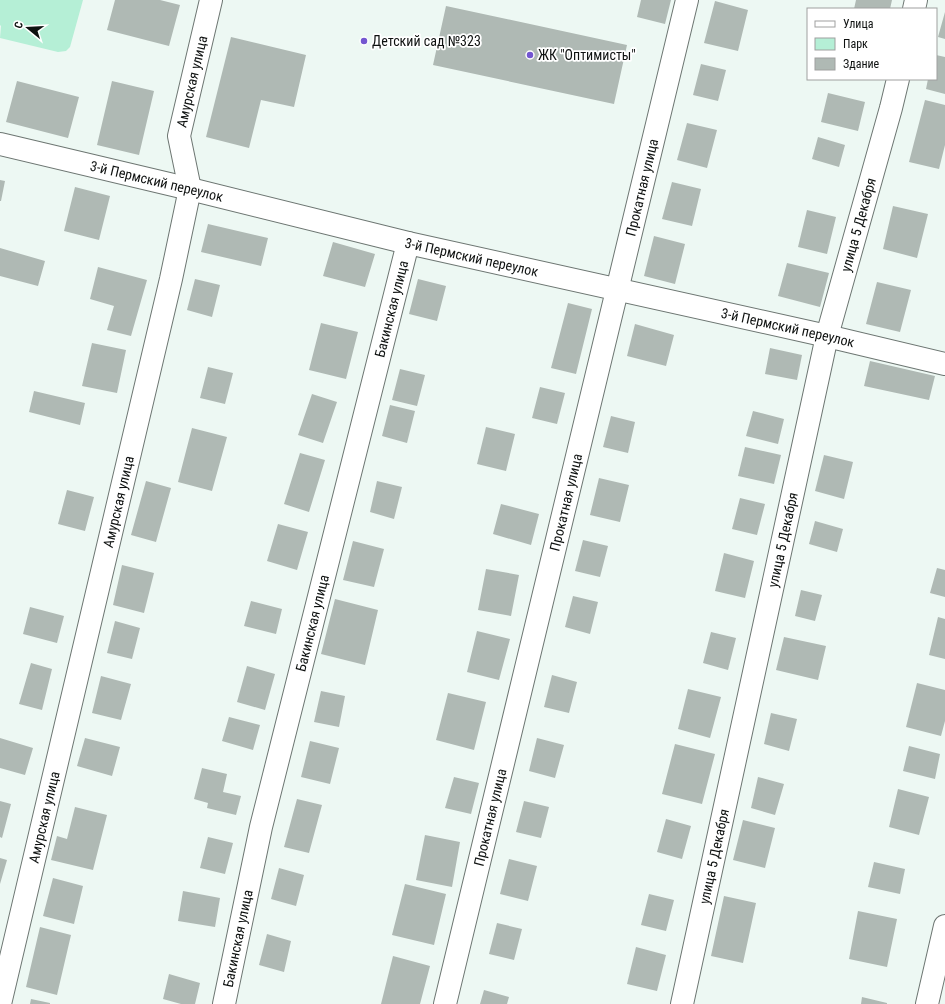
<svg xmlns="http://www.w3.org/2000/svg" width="945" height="1004" viewBox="0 0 945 1004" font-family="'Roboto Condensed',sans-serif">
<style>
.green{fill:#b5efd6}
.building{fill:#afb9b4}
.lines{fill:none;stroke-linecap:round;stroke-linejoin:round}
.minor-casing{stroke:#6d7672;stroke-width:24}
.minor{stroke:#fff;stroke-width:22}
.poi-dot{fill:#7356d0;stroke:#fff;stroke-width:1.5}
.labels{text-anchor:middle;stroke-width:3.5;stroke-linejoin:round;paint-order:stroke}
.poi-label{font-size:14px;fill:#0e1110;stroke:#fff;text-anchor:start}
.street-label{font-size:14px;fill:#0e1110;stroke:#fff}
</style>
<rect width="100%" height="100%" fill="#edf8f3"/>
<path class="green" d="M0 0H83L70 47 66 51 58 52 0 38 1 26 0 25Z"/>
<path class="building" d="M115 0H160L180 5 169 46 107 30Z
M641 0H671L665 24 637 17Z
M856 0H892L890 9H854Z
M715 1 748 10 738 51 704 43Z
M446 6 627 45 614 104 433 65Z
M945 12V39L938 37Z
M231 37 306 55 294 107 261 100 249 148 206 137Z
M936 55 945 57V94L926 89 928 79H936Z
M701 64 726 70 718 101 693 95Z
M17 81 79 97 68 138 6 122Z
M112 81 154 91 139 155 97 145Z
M828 93 865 102 858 131 821 122Z
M925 100 945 105V145L939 169 909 162Z
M687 123 717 130 707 168 677 160Z
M818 137 845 145 839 167 812 159Z
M0 180 5 181 1 201H0Z
M672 182 701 189 692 226 662 219Z
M75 187 110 196 99 240 64 231Z
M893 206 928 214 917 258 883 249Z
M807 210 836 217 827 254 798 247Z
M208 224 268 238 261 266 201 252Z
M654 236 685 244 675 284 644 276Z
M333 242 375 254 365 287 323 276Z
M0 248 45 261 38 286 0 276Z
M787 263 829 273 820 307 778 296Z
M98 267 147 280 131 336 107 330 114 306 90 299Z
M195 279 220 285 212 317 187 310Z
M418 279 446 286 437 321 409 314Z
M877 282 911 290 900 332 866 324Z
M568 303 592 309 576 374 551 368Z
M321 323 358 332 346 379 309 370Z
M635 324 674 335 666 366 627 356Z
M92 343 126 350 117 393 82 386Z
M770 348 802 355 797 380 765 374Z
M870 361 935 376 929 400 864 386Z
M208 367 233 373 225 404 200 398Z
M400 369 425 375 417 406 392 400Z
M540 387 565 393 557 424 532 418Z
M34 391 85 403 80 425 29 412Z
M312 394 337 402 323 443 298 435Z
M390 405 415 411 407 443 382 436Z
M753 411 784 419 778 444 746 436Z
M611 416 635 422 628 453 603 447Z
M486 427 515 434 506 471 477 464Z
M192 428 227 437 212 491 178 482Z
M745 447 781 455 774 484 738 476Z
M300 453 325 460 309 512 284 504Z
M824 455 853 462 844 499 815 491Z
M599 478 629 485 620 522 590 515Z
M146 481 171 488 156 542 131 535Z
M377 481 402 487 394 519 370 512Z
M67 490 94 497 85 531 58 524Z
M740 498 765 504 757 535 732 529Z
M501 504 539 514 531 545 493 534Z
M815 521 843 529 837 552 809 544Z
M278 524 308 532 297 570 267 561Z
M583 540 608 546 600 577 575 571Z
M353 541 384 549 374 587 343 580Z
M724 553 754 561 745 598 715 591Z
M122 565 154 573 144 613 113 605Z
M937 568 945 570V597L930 593Z
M486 569 519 575 511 616 478 610Z
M801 590 822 595 815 621 795 616Z
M573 596 598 602 590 634 565 627Z
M335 599 378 610 365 665 321 654Z
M251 601 282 609 276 634 244 626Z
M30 607 64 616 57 643 23 634Z
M938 617 945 619V659L929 655Z
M115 621 140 628 132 659 107 653Z
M477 631 510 639 499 680 467 672Z
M711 632 736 638 728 670 703 663Z
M784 637 826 646 818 680 776 670Z
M31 663 52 669 42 710 19 704Z
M247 666 275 674 265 710 237 702Z
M552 675 577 682 569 713 544 707Z
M101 676 131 684 121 720 92 713Z
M917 683 945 690V721L941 736 906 727Z
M688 689 721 697 710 738 678 729Z
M321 691 345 696 339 727 314 722Z
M448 693 486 702 474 750 436 740Z
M771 713 797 719 789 751 764 744Z
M229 717 260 725 253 750 222 741Z
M0 738 33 748 25 775 0 768Z
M85 738 120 747 112 776 77 766Z
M537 738 564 745 555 778 529 771Z
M310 741 339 748 330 784 301 777Z
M675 744 715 754 702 804 662 794Z
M909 746 940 754 935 779 903 771Z
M202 768 227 774 223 792 241 796 236 815 207 808 208 803 194 799Z
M454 777 479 783 471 814 445 808Z
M758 777 784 784 775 815 751 808Z
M898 789 929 797 919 835 889 827Z
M297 799 322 805 309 853 284 847Z
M0 801 11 804 2 838 0 837Z
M524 801 549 807 541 838 516 832Z
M75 807 107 815 93 870 51 860 57 836 67 839Z
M666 819 691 826 682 859 657 852Z
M743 820 775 828 765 868 733 860Z
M425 835 460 842 452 887 416 880Z
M208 837 233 843 225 874 200 868Z
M0 858 7 860 0 884Z
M509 859 537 866 528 901 500 894Z
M874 862 905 869 900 894 868 887Z
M279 868 304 875 296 906 271 899Z
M53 878 83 886 74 924 43 916Z
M405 884 446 894 434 945 392 935Z
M183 891 220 898 215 927 178 921Z
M649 894 674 900 666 931 641 925Z
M724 896 756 903 743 963 711 956Z
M858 911 897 919 887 967 849 959Z
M497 923 522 929 514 960 489 954Z
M40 927 71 935 57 995 26 987Z
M267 934 291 941 284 972 259 965Z
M636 947 666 955 657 991 627 984Z
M393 956 430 966 420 1004H381Z
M169 974 200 983 195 1004H181L163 999Z
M484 990 509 997 507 1004H480Z
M862 997 887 1003V1004H861Z
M31 999 50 1003V1004H30Z"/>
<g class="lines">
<defs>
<g id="minor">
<path d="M914 9 916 0"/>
<path id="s1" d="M0 144 190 189 408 243 827 336 945 364"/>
<path id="s2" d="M0 1004 171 279 190 189 179 136 211 0"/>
<path id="s3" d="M224 1004 261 827 408 243"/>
<path id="s4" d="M445 1004 687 0"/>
<path id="s5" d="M682 1004 827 336 891 108 898 79"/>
<path d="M927 1004 945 926"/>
</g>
</defs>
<use href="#minor" class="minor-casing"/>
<use href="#minor" class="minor"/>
</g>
<g class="poi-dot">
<circle cx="364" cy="41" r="4"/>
<circle cx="530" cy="55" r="4"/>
</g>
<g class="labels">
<g class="poi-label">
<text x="372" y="46">Детский сад №323</text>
<text x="538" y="60">ЖК "Оптимисты"</text>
</g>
<g class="street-label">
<text dy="5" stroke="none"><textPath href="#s2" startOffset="947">Амурская улица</textPath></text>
<text dy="5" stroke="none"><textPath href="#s1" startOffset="161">3-й Пермский переулок</textPath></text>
<text dy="5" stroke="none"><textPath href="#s4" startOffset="840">Прокатная улица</textPath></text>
<text dy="5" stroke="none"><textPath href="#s5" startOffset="799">улица 5 Декабря</textPath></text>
<text dy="5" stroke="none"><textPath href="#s1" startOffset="485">3-й Пермский переулок</textPath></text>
<text dy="5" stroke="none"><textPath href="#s3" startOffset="715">Бакинская улица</textPath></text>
<text dy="5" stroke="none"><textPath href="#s1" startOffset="809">3-й Пермский переулок</textPath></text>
<text dy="5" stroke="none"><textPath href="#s2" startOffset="516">Амурская улица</textPath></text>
<text dy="5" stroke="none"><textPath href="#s4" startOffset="516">Прокатная улица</textPath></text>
<text dy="5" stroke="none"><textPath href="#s5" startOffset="475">улица 5 Декабря</textPath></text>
<text dy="5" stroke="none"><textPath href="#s3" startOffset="391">Бакинская улица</textPath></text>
<text dy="5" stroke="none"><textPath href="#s4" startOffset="192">Прокатная улица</textPath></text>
<text dy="5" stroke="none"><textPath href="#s2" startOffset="192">Амурская улица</textPath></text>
<text dy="5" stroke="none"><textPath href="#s5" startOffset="151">улица 5 Декабря</textPath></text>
<text dy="5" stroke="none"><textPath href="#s3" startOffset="67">Бакинская улица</textPath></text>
</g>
</g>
<rect x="807" y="8" width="130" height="72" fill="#ffffff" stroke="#9fa09f"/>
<rect x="815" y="21" width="20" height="6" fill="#ffffff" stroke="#9fa09f"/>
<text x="843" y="28" font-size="12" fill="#0e1110">Улица</text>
<rect x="815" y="38" width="20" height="12" fill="#b5efd6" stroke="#9fa09f"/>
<text x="843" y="48" font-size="12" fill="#0e1110">Парк</text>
<rect x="815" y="58" width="20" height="12" fill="#afb9b4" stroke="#9fa09f"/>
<text x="843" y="68" font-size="12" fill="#0e1110">Здание</text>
<g transform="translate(28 28) rotate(288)" stroke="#ffffff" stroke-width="3" paint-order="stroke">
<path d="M0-3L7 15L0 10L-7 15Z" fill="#0e1110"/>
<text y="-6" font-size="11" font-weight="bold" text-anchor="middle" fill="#0e1110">С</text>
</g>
</svg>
